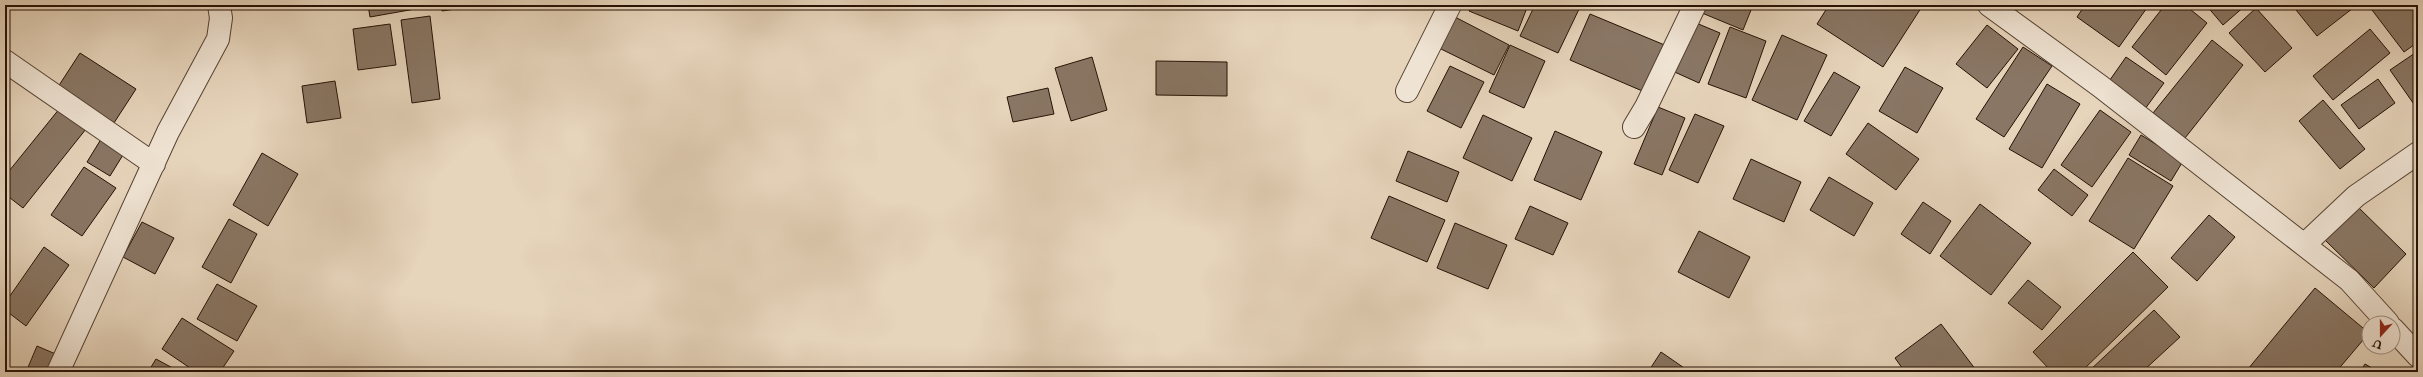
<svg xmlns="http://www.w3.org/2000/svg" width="2423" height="377" viewBox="0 0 2423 377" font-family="'IM FELL English',serif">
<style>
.building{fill:#897664;stroke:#251105}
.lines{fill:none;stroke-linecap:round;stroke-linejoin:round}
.minor-casing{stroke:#554232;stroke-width:24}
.minor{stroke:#efe3d3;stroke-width:22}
</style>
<rect width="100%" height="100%" fill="#e6d4bb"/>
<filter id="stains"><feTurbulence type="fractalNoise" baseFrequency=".005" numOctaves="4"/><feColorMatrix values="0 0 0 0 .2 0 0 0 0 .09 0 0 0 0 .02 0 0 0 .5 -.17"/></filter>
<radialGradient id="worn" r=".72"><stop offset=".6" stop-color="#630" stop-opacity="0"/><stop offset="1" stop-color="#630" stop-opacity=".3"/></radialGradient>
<path class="building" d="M368 5H432V6L370 17Z
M441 5H475V6L442 11Z
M1472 5H1528L1518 31 1469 11Z
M1535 5H1581L1558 53 1520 36Z
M1705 5H1753L1743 30 1702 13Z
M1829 5H1923L1883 67 1817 24Z
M2085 5H2149L2119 47 2077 17Z
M2165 5H2185L2207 23 2166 75 2132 47Z
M2206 5H2246L2223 25Z
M2292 5H2357L2317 36Z
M2379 5H2418V42L2404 52 2372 10Z
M2256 8 2292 48 2265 72 2229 33Z
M1590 14 1667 46 1647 93 1570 60Z
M430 16 440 99 412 103 401 20Z
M1455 17 1509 45 1494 75 1439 48Z
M1689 20 1720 33 1699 83 1668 69Z
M390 24 396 65 358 70 353 29Z
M1987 25 2018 49 1987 88 1956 64Z
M1730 27 1766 41 1746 98 1708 84Z
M2370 29 2390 53 2333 100 2313 76Z
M1782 35 1827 55 1797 120 1752 100Z
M2212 40 2243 65 2185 138 2153 113Z
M1510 45 1545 61 1524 108 1489 92Z
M2023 47 2052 66 2004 137 1976 119Z
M2418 51V110L2390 70Z
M80 53 136 89 112 126 56 90Z
M1092 57 1107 110 1071 121 1055 68Z
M2126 57 2164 83 2142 113 2105 87Z
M1156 61 1227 62V96L1156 95Z
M1450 66 1484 82 1461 128 1427 111Z
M1905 67 1943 88 1917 133 1879 111Z
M1834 72 1860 87 1831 136 1804 121Z
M2378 79 2395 103 2359 129 2341 105Z
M335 81 341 118 307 123 302 86Z
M2047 84 2080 104 2042 168 2009 149Z
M1048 88 1054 114 1013 122 1007 97Z
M2323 100 2365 149 2340 169 2299 121Z
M1658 107 1685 118 1662 175 1634 164Z
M60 108 86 129 23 208 5 194V176Z
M2100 110 2131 132 2092 187 2061 165Z
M1695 114 1724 126 1698 183 1669 170Z
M1483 115 1532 138 1512 181 1463 158Z
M1868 123 1919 159 1896 190 1846 154Z
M1555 131 1602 152 1581 200 1534 180Z
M2141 135 2183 161 2171 181 2129 155Z
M103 136 126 150 110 176 87 162Z
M1408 151 1459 172 1447 202 1396 181Z
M262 153 298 174 268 226 233 205Z
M2128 158 2173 186 2134 249 2089 221Z
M1751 159 1801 182 1784 222 1733 199Z
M84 167 116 188 82 236 51 215Z
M2054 169 2088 195 2072 216 2038 190Z
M1829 177 1873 203 1854 236 1810 210Z
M1389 196 1445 220 1427 262 1371 238Z
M1923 202 1951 221 1930 254 1901 234Z
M1980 204 2031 243 1991 295 1940 256Z
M1530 206 1568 223 1553 255 1515 239Z
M2358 207 2406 254 2374 288 2325 240Z
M2209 215 2235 237 2197 281 2171 258Z
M229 219 257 234 231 283 202 267Z
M142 222 174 238 155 274 123 257Z
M1455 223 1507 245 1488 289 1437 268Z
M1699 231 1750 257 1729 298 1678 272Z
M44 247 69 265 26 326 5 310V303Z
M2133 252 2168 287 2081 372H2052L2033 352Z
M2028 280 2061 307 2042 330 2008 303Z
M217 284 257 306 237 341 197 319Z
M2315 288 2369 333 2336 372H2252L2248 369Z
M2154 310 2180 337 2142 372H2088Z
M182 318 234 351 220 372H196L162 349Z
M1941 324 1976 370 1973 372H1905L1895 358Z
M37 346 58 355 50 372H26Z
M1661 352 1690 372H1648Z
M156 359 180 372H148Z
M2365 364 2379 372H2360Z"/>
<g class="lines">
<defs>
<path id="minor" d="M1989 5 2100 86 2349 280 2388 323
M5 61 154 164
M1407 91 1450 5
M1634 127 1646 107 1695 5
M2304 245 2356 196 2418 153
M2393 329 2418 356
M58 372 168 132 218 39 221 18 219 5"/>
</defs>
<use href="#minor" class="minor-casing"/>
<use href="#minor" class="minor"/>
</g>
<rect width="2423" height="377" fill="none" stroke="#e6d4bb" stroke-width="20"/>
<rect x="6" y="6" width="2411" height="365" fill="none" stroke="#251105" stroke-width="2"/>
<rect x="10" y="10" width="2403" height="357" fill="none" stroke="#251105"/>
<g transform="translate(2381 335) rotate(201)"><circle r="19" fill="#efe3d3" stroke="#9e8f81"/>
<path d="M0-3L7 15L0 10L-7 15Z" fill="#8f2418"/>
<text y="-6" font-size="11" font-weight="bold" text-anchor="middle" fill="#251105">U</text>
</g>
<rect width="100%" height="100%" filter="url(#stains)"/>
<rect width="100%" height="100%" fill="url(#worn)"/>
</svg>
